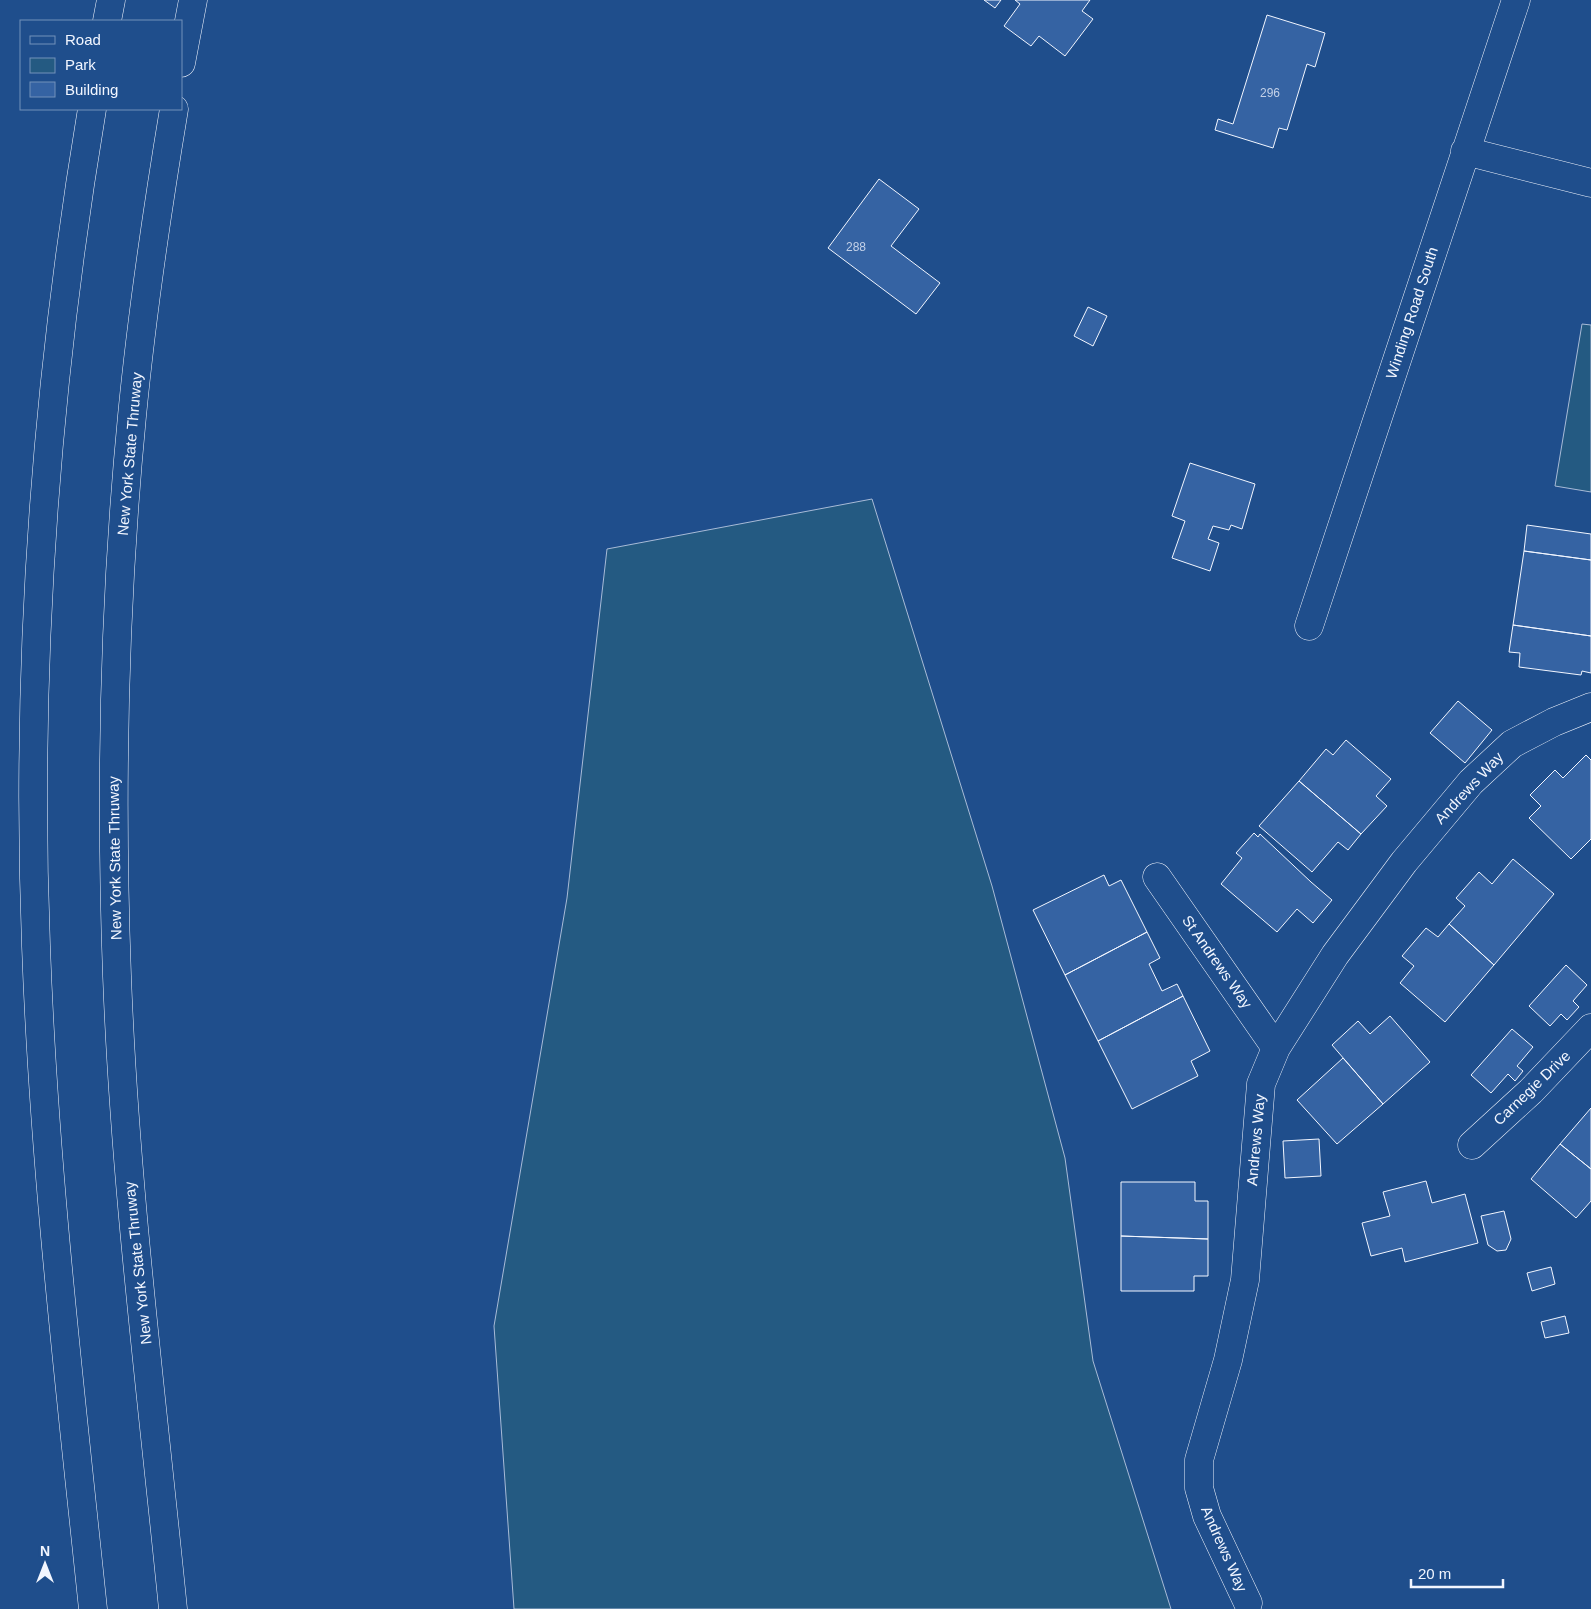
<svg xmlns="http://www.w3.org/2000/svg" width="1591" height="1609" viewBox="0 0 1591 1609" font-family="Helvetica,sans-serif">
<style>
.green{fill:#245a82;stroke:#a8bbd7}
.building{fill:#3563a3;stroke:#f2f6ff}
.lines{fill:none;stroke-linecap:round;stroke-linejoin:round}
.minor-casing{stroke:#f2f6ff;stroke-width:29}
.motorway-casing{stroke:#f2f6ff;stroke-width:29}
.minor{stroke:#1f4e8c;stroke-width:28}
.motorway{stroke:#1f4e8c;stroke-width:28}
.labels{text-anchor:middle;stroke-width:4;stroke-linejoin:round;paint-order:stroke}
.number-label{font-size:12px;fill:#c3d1e8}
.street-label{font-size:15px;fill:#f2f6ff;stroke:#1f4e8c}
</style>
<rect width="100%" height="100%" fill="#1f4e8c"/>
<path class="green" d="M1582 324 1591 325V492L1555 486Z
M872 499 992 886 1065 1158 1093 1361 1171 1609H514L494 1326 567 898 607 549Z"/>
<path class="building" d="M984 0H1001L995 8Z
M1015 0H1090L1082 11 1093 19 1065 56 1039 36 1031 46 1004 26 1020 4Z
M1267 15 1325 33 1315 67 1307 64 1287 130 1279 128 1273 148 1215 130 1218 119 1233 124Z
M879 179 919 209 891 246 940 283 916 314 828 248Z
M1088 307 1107 316 1093 346 1074 336Z
M1190 463 1255 484 1242 529 1231 525 1229 530 1213 526 1208 539 1219 543 1210 571 1172 558 1185 521 1172 516Z
M1527 525 1591 534V560L1524 551Z
M1524 551 1591 560V636L1513 625Z
M1513 625 1591 636V673L1582 671 1581 675 1519 667 1520 653 1509 652Z
M1458 701 1492 730 1465 763 1430 733Z
M1346 740 1391 779 1376 796 1387 806 1361 834 1299 781 1326 749 1333 755Z
M1586 755 1591 760V839L1571 859 1529 818 1541 806 1530 795 1555 770 1563 778Z
M1299 781 1361 834 1348 850 1338 842 1312 872 1259 826Z
M1254 833 1258 837 1260 834 1311 882 1332 900 1313 923 1297 909 1277 932 1221 884 1242 858 1236 853Z
M1513 859 1554 894 1494 965 1449 924 1465 906 1456 898 1479 872 1492 884Z
M1104 875 1109 886 1121 880 1147 932 1065 975 1033 910Z
M1449 924 1494 965 1445 1022 1400 983 1414 966 1402 956 1426 928 1438 937Z
M1147 932 1160 958 1149 964 1162 991 1177 984 1183 996 1098 1041 1065 975Z
M1566 965 1587 985 1573 1001 1579 1007 1567 1020 1561 1014 1550 1026 1529 1006Z
M1183 996 1210 1051 1191 1061 1198 1076 1132 1109 1098 1041Z
M1390 1016 1430 1062 1383 1104 1332 1045 1358 1021 1370 1034Z
M1512 1029 1533 1047 1517 1066 1523 1071 1515 1081 1508 1074 1491 1093 1471 1075Z
M1343 1058 1383 1104 1337 1144 1297 1100Z
M1591 1108V1169L1560 1144Z
M1319 1139 1321 1176 1285 1178 1283 1141Z
M1560 1144 1591 1169V1201L1576 1218 1531 1179Z
M1426 1181 1432 1203 1465 1194 1478 1243 1405 1262 1402 1248 1371 1256 1362 1223 1390 1216 1383 1192Z
M1121 1182H1195V1201H1208V1239L1121 1236Z
M1504 1211 1511 1239 1506 1250 1497 1251 1488 1245 1481 1216Z
M1121 1236 1208 1239V1276H1194V1291H1121Z
M1551 1267 1555 1284 1532 1291 1527 1273Z
M1565 1316 1569 1333 1545 1338 1541 1322Z"/>
<g class="lines">
<defs>
<path id="minor" d="M1465 151 1591 183
M1309 626 1516 0
M1157 877 1276 1048
M1472 1145 1531 1091 1591 1028
M1248 1603 1207 1516 1199 1488V1460L1228 1360 1245 1280 1261 1084 1276 1048 1335 955 1404 862 1471 782 1512 744 1554 722 1591 707"/>
<path id="motorway" d="M107 21 111 0
M181 63 193 0
M92 109C46 384 25 666 36 946 44 1168 70 1388 93 1609
M173 1609C152 1398 125 1188 117 976 110 790 114 602 132 416 142 313 157 211 174 109"/>
</defs>
<use href="#minor" class="minor-casing"/>
<use href="#motorway" class="motorway-casing"/>
<use href="#minor" class="minor"/>
<use href="#motorway" class="motorway"/>
</g>
<g class="labels">
<g class="number-label">
<text x="1270" y="97">296</text>
<text x="856" y="251">288</text>
</g>
<g class="street-label">
<text transform="translate(1412 313) rotate(-72)" y="5">Winding Road South</text>
<text transform="translate(130 454) rotate(-85)" y="5">New York State Thruway</text>
<text transform="translate(1469 788) rotate(-47)" y="5">Andrews Way</text>
<text transform="translate(115 858) rotate(-91)" y="5">New York State Thruway</text>
<text transform="translate(1217 962) rotate(55)" y="5">St Andrews Way</text>
<text transform="translate(1532 1088) rotate(-44)" y="5">Carnegie Drive</text>
<text transform="translate(1256 1140) rotate(-85)" y="5">Andrews Way</text>
<text transform="translate(138 1263) rotate(-96)" y="5">New York State Thruway</text>
<text transform="translate(1224 1549) rotate(66)" y="5">Andrews Way</text>
</g>
</g>
<rect x="20" y="20" width="162" height="90" fill="#1f4e8c" stroke="#7391ba"/>
<rect x="30" y="36" width="25" height="8" fill="#1f4e8c" stroke="#7391ba"/>
<text x="65" y="45" font-size="15" fill="#f2f6ff">Road</text>
<rect x="30" y="58" width="25" height="15" fill="#245a82" stroke="#7391ba"/>
<text x="65" y="70" font-size="15" fill="#f2f6ff">Park</text>
<rect x="30" y="82" width="25" height="15" fill="#3563a3" stroke="#7391ba"/>
<text x="65" y="95" font-size="15" fill="#f2f6ff">Building</text>
<g transform="translate(45 1564)" stroke="#1f4e8c" stroke-width="4" paint-order="stroke">
<path d="M0-4L9 19L0 12L-9 19Z" fill="#f2f6ff"/>
<text y="-8" font-size="14" font-weight="bold" text-anchor="middle" fill="#f2f6ff">N</text>
</g>
<path d="M1411 1579v8h92v-8" fill="none" stroke="#f2f6ff" stroke-width="2.5"/>
<text x="1418" y="1579" font-size="15" fill="#f2f6ff" stroke="#1f4e8c" stroke-width="4" paint-order="stroke">20 m</text>
</svg>
